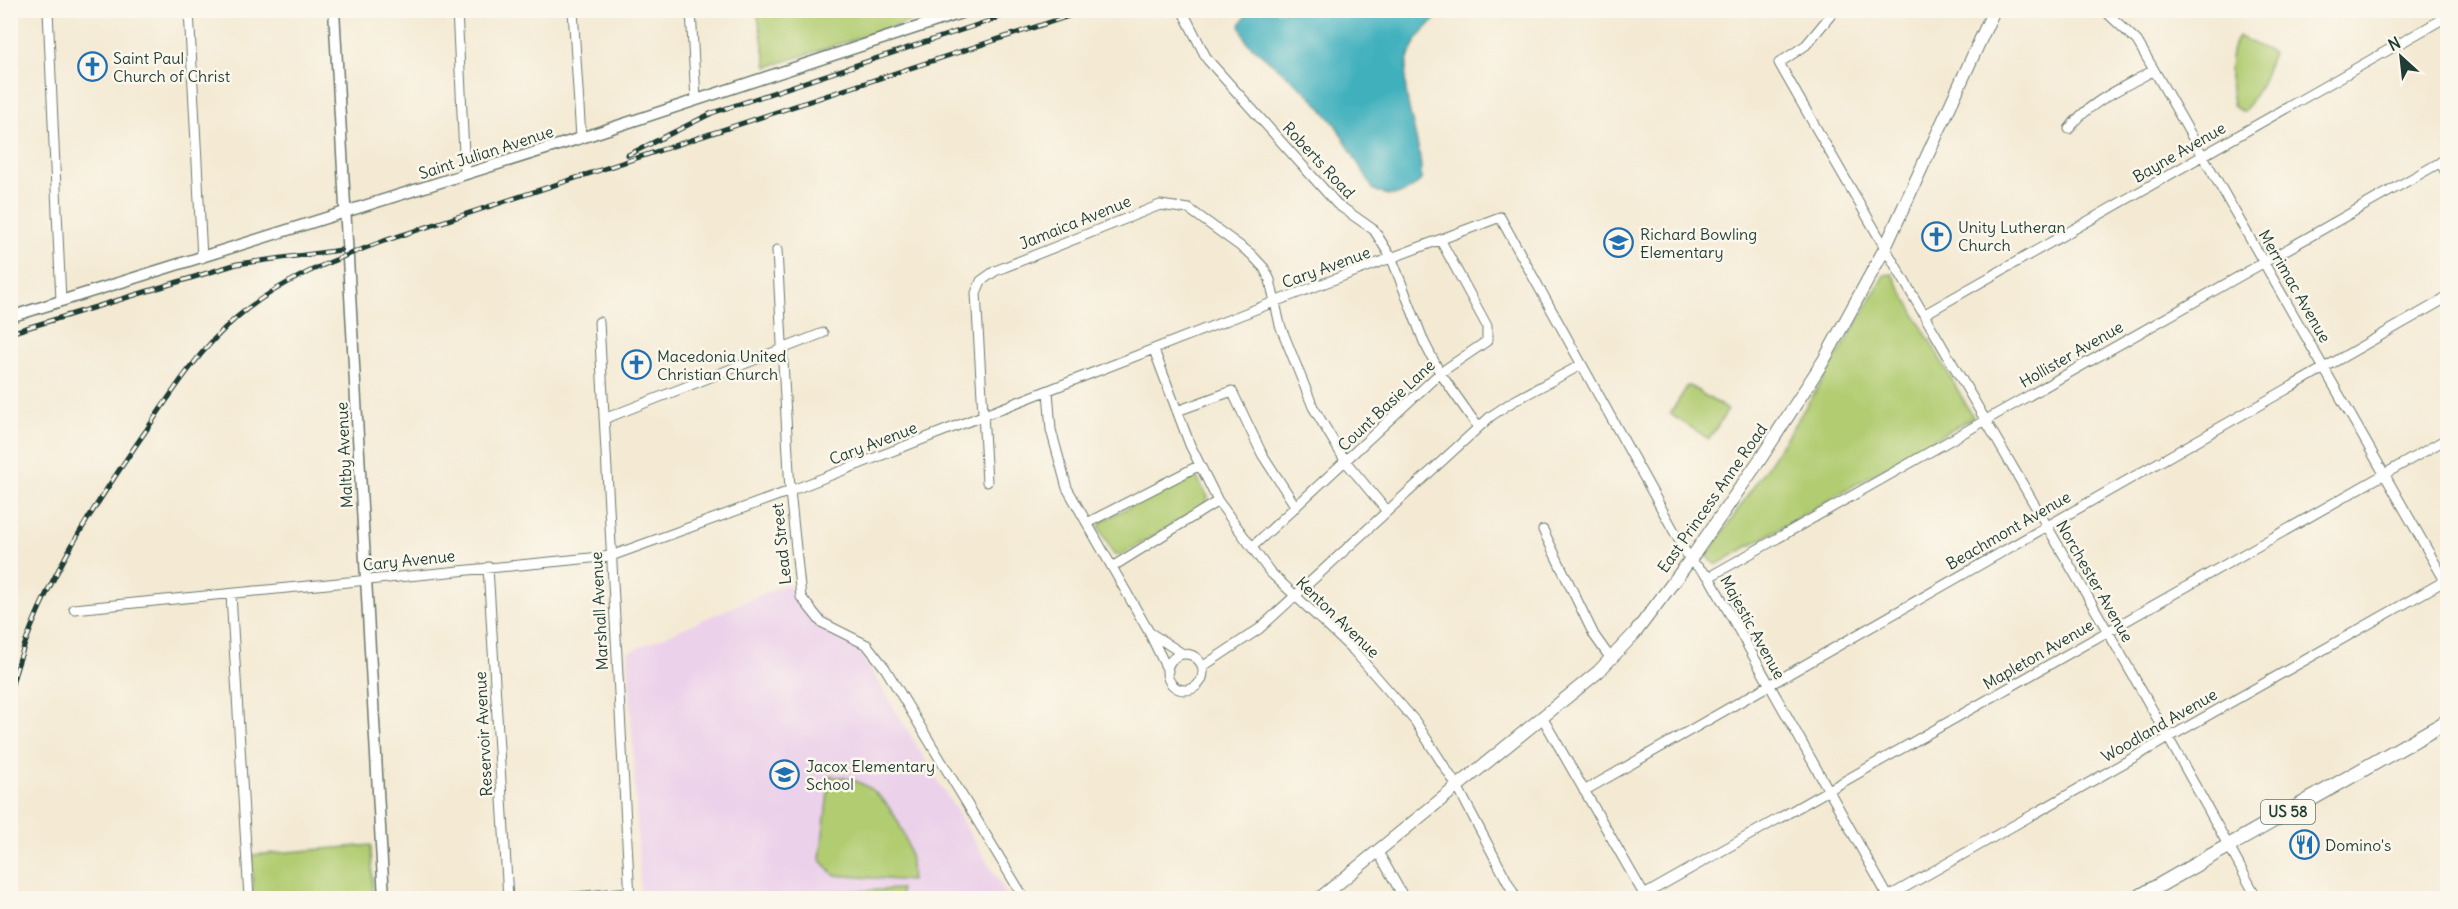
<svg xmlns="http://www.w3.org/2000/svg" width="2458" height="909" viewBox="0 0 2458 909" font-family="Delius,sans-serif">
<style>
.built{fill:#ecd1ea}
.green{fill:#b1cc71;stroke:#688452;stroke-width:1.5}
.water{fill:#41b0bd;stroke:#307678;stroke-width:1.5}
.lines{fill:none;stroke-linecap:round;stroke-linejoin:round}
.minor-casing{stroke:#6a7a6c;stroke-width:11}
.tertiary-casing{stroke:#6a7a6c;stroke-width:13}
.secondary-casing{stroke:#6a7a6c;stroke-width:14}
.primary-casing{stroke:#6a7a6c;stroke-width:16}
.minor{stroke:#fff;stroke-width:9}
.tertiary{stroke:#fff;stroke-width:10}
.secondary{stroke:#fff;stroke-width:12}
.primary{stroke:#fff;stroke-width:14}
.rail-casing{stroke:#1f3d34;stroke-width:5}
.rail{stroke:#fbf7ec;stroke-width:3;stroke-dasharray:9;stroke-linecap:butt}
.labels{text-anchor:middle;stroke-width:5;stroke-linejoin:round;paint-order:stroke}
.shield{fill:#fbf7ec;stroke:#61756b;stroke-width:1.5}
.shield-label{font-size:15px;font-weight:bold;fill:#1f3d34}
.poi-label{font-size:16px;fill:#1f3d34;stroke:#fbf7ec;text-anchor:start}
.street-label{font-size:16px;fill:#1f3d34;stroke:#fbf7ec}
</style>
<rect width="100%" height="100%" fill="#fbf7ec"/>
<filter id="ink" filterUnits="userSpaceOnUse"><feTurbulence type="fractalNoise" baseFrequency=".0167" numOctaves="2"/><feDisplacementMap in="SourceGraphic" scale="12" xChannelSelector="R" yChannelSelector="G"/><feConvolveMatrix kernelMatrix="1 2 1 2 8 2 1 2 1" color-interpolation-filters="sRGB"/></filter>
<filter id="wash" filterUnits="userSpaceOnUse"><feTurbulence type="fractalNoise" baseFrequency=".008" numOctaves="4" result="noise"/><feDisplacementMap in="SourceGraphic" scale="24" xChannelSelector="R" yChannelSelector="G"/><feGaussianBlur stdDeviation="1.35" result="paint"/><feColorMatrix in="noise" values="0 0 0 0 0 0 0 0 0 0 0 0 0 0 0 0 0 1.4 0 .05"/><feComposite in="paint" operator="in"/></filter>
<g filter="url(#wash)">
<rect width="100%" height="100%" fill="#f4ead4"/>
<path class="built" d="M786 584 859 650 1009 898H641L628 652Z"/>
<path class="green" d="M757 11V10L943 11 767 67Z
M2238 36 2273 53 2260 86 2244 112 2234 107C2229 86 2227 55 2238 36Z
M1892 274 1973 417 1716 565 1707 556C1769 464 1831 373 1884 275Z
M1688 385 1728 410 1709 439 1670 414Z
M1189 476 1197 478 1208 497 1204 505 1122 555H1114L1099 527 1102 521Z
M830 776C838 777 846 778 853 780 891 793 915 843 911 881L834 875 820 859Z
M371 845 373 898H253L252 855Z
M901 889V898H822V893Z"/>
<path class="water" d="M1248 11H1443C1434 21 1422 31 1415 43 1389 86 1424 134 1421 180 1407 195 1391 200 1373 189L1335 124 1311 96 1247 42 1240 25Z"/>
</g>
<g filter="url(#ink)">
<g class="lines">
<defs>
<path id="minor" d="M48 10 61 301
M189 10 202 258
M457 10 465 174
M573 10 581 138
M691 10 696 100
M1182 10 1207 59 1337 204 1374 230 1392 259 1424 342 1440 373 1478 427
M1835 10 1806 45 1779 63C1937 342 2104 616 2257 898
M2104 10 2137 41 2154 70 2448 586
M2069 129C2089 101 2125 87 2154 70
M2440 162 2448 176
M777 250 790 491 801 597 821 622 867 645 885 668 1024 898
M1925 314 2448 16
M599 322 630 898
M1154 350 1190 445 1218 501 1270 572 1354 651 1415 721 1457 786 1516 898
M1048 391 1051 430 1067 488 1149 632 1168 671
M1177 411 1232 391 1262 454 1296 507
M604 419 823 333
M987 482 976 293 981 281 995 271 1160 205 1189 209 1251 254 1264 268 1270 280 1280 325 1313 407 1346 462 1386 510
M1087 523 1200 465
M1543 530 1594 635 1611 659
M1252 547 1440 373 1487 341V326L1441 241
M488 567 508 898
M1112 567 1218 501
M1709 577 2448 158
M231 594 249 898
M74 609 611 556 790 491 1274 302 1500 217 1690 560 1709 577 1889 898
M1149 632 1183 654
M1167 672a18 18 0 1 1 36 0a18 18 0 1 1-36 0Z
M1202 667 1259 629 1491 416 1512 402 1581 365
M1542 717 1646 898
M1584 791 2448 297
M1377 850 1404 898
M1644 895 2448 438
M562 898 629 892
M1886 898 2448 579
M2441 898 2448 895"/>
<path id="tertiary" d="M334 10 384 898
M10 317 581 138 970 10"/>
<path id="secondary" d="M1320 898 1598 672 1635 633 1690 560 1761 458 1824 360 1884 250 1994 10"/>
<path id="primary" d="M2137 898 2448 721"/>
</defs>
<use href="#minor" class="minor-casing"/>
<use href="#tertiary" class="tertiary-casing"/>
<use href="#secondary" class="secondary-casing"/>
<use href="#primary" class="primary-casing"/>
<use href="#minor" class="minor"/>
<use href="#tertiary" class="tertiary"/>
<use href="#secondary" class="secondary"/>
<use href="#primary" class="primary"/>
<defs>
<path id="rail" d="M628 155 712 113 1022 10
M10 333 237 264 341 250
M10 692C34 596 90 512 145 432 172 392 199 350 236 318 279 281 330 261 384 241L1087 10"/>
</defs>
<use href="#rail" class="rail-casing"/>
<use href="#rail" class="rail"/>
</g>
</g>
<defs>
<symbol id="church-ring" viewBox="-11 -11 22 22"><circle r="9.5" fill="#fbf7ec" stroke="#1f6fb2" stroke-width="1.5"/><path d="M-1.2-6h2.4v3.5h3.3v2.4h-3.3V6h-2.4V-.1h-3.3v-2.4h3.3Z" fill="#1f6fb2"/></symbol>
<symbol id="school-ring" viewBox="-11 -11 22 22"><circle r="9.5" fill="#fbf7ec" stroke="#1f6fb2" stroke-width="1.5"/><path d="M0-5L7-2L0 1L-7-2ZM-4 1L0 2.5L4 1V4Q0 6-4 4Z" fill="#1f6fb2"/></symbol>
<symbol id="restaurant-ring" viewBox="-11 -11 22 22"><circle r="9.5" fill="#fbf7ec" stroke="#1f6fb2" stroke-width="1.5"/><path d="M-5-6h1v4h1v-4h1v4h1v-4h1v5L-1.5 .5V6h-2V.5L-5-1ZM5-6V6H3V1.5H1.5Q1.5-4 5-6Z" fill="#1f6fb2"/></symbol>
</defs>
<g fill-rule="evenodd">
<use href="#church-ring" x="76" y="50" width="33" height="33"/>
<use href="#church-ring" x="1920" y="220" width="33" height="33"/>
<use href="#school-ring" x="1602" y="226" width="33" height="33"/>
<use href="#church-ring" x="620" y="348" width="33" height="33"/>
<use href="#school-ring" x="768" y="758" width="33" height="33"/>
<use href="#restaurant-ring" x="2288" y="828" width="33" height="33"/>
</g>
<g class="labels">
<rect class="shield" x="2261" y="800" width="54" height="24" rx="4.5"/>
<g class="shield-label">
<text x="2288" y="817">US 58</text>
</g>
<g class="poi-label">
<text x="113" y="64">Saint Paul<tspan x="113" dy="18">Church of Christ</tspan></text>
<text x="1958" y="233">Unity Lutheran<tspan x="1958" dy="18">Church</tspan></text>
<text x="1640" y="240">Richard Bowling<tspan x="1640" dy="18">Elementary</tspan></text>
<text x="657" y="362">Macedonia United<tspan x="657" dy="18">Christian Church</tspan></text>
<text x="806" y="772">Jacox Elementary<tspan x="806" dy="18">School</tspan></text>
<text x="2325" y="851">Domino's</text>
</g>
<g class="street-label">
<text transform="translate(486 152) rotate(-18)" y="6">Saint Julian Avenue</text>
<text transform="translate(2179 152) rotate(-30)" y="6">Bayne Avenue</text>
<text transform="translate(1319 160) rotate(47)" y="6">Roberts Road</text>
<text transform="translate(1075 222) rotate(-22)" y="6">Jamaica Avenue</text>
<text transform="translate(1326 267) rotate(-20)" y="6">Cary Avenue</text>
<text transform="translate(2295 286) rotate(60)" y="6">Merrimac Avenue</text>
<text transform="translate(2071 354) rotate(-30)" y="6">Hollister Avenue</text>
<text transform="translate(1386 405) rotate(-43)" y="6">Count Basie Lane</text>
<text transform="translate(873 443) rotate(-21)" y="6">Cary Avenue</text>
<text transform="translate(344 455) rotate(-93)" y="6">Maltby Avenue</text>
<text transform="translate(1712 498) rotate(-55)" y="6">East Princess Anne Road</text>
<text transform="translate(2008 530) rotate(-30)" y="6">Beachmont Avenue</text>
<text transform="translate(781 544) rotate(-96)" y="6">Lead Street</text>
<text transform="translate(409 560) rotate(-6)" y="6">Cary Avenue</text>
<text transform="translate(2095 581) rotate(60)" y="6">Norchester Avenue</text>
<text transform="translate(599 611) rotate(-93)" y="6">Marshall Avenue</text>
<text transform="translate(1338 617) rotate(44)" y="6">Kenton Avenue</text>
<text transform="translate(1753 627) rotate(61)" y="6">Majestic Avenue</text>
<text transform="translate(2038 654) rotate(-30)" y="6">Mapleton Avenue</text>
<text transform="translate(2159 725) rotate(-30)" y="6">Woodland Avenue</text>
<text transform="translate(483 734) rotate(-93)" y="6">Reservoir Avenue</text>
</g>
</g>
<rect width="2458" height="909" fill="none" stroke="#fbf7ec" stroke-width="36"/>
<g transform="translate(2401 57) rotate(333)" stroke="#fbf7ec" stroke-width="4.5" paint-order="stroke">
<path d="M0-4.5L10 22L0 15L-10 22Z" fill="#1f3d34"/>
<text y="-9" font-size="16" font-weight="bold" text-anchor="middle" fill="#1f3d34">N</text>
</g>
</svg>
